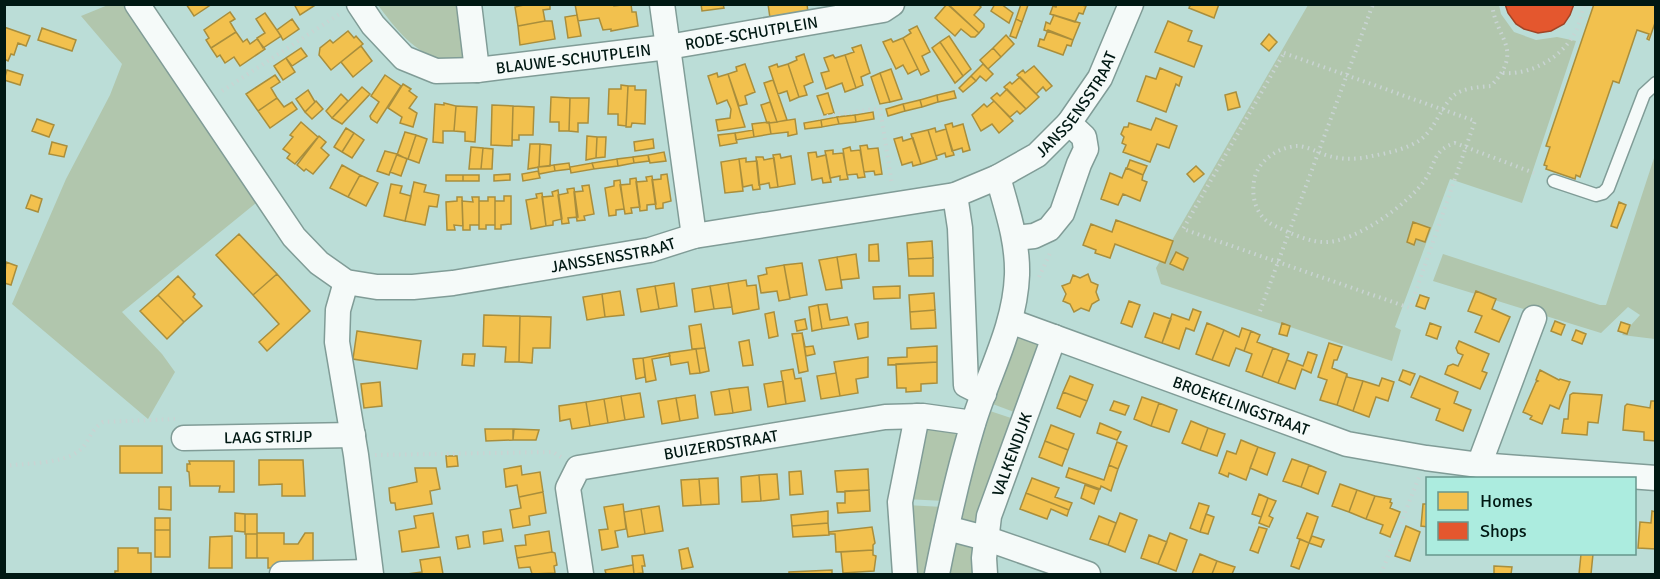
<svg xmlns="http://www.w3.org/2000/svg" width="1660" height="579" viewBox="0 0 1660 579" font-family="Signika,sans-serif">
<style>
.green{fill:#b1c6ad}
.homes{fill:#f2c14e;stroke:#a98e3c;stroke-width:1.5}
.shops{fill:#e4572e;stroke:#a04426;stroke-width:1.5}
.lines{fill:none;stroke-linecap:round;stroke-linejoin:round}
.service-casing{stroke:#809c97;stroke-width:15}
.minor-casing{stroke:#809c97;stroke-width:27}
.path{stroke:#c9d4d3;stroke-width:4;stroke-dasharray:1.5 4.5;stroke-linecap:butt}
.service{stroke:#f5faf9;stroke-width:12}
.minor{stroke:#f5faf9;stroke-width:24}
.labels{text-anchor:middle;stroke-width:6;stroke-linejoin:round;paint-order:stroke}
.street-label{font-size:16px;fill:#001813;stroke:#acecdf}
</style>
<rect width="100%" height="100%" fill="#bbddd7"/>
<path class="green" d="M108 5H123L256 203 122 312 162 354 175 372 148 419 12 304 66 179 110 95 122 64 81 16Z
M378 5H463L468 58C460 59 452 62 444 60 416 55 394 27 378 5Z
M1308 5H1499L1501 14 1514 32 1536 40 1557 37 1576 41 1522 203 1450 179 1395 327 1401 330 1392 361 1161 284 1156 268Z
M1655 155V339L1622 335 1640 315 1628 307 1601 333 1433 281 1443 254 1600 305H1606Z
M1016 336 1044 346 1019 414 990 403Z
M987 410 1017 420 976 527 964 522 959 515Z
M924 426 954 432 958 438 944 501 906 499Z
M906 505 943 507 929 574H912Z
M959 541 979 543 978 574H945L954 544Z"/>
<path class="homes" d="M186 4H212L194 16Z
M294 4H317L300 15Z
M528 4H550V9L543 10 545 21 518 26 515 7Z
M575 4H614V6L631 4 632 12H636L638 26 611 31V29L603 30 599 18 578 21Z
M701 4H723L724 8 702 11Z
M768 4H807L808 12 770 18Z
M947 4 979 33 975 37H971L961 29 955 36 935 18Z
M948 4H978L981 7 974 15 984 24V27L979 33Z
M995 4H1001L1013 13 1009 23 991 11Z
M1021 4 1028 5 1022 22 1016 19Z
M1057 4H1077L1086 6 1083 14 1079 13 1075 22 1050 14 1053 6 1056 7Z
M1185 4H1219L1214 18 1189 8 1190 6Z
M1594 4H1656V20L1649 40 1647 39 1649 34 1637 30 1619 83 1613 81 1580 177 1576 175 1575 179 1546 169 1547 166 1544 165 1550 147 1546 146Z
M230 12 235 19 230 22 236 32 211 48 206 40 209 38 204 30Z
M265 13 281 36 263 48 257 38 265 33 256 19Z
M577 15 581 36 568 38 565 17Z
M1054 15 1080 23 1073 40 1044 30 1046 22 1050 24Z
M292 19 299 29 283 40 277 30Z
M1016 19 1022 22 1016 38 1010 36Z
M545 21H552L555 39 520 45 518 26Z
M1168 21 1192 31 1188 41 1202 46 1194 67 1155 52Z
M917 26 930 52 922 56 929 71 921 75 903 38 911 33 909 30Z
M4 27 30 36 26 46 18 43 14 55 11 54 8 61 4 59Z
M42 28 76 40 72 51 38 40Z
M1048 30 1073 40 1071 46 1067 45 1063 55 1038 46 1040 39 1044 40Z
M348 31 354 38 356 36 363 44 331 70 319 55 320 48 330 40 333 43Z
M236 32 243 42 247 39 250 44 257 39 265 49 240 66 234 57 225 63 220 55 217 57 211 48Z
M1269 34 1277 42 1269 51 1261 44Z
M1006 35 1014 44 1001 57 993 48Z
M949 36 971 69 963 76 940 42Z
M903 38 918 69 908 74 903 65 896 69 883 42 891 39 893 42Z
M940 42 963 76 955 83 932 48Z
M861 45 870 73 861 77 863 85 856 88 845 55 854 52 852 48Z
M361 46 372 61 353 77 341 62Z
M301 48 307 56 292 66 286 58Z
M993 48 1001 57 988 69 980 60Z
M804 54 813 82 804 86 807 95 799 97 788 64 797 60 796 57Z
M833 55 835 58 845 55 856 88 845 92 842 83 826 89 821 73 829 71 824 58Z
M286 58 295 72 283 80 274 66Z
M745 64 755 92 745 96 747 104 739 106 728 74 737 71 736 67Z
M777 64 778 67 788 64 799 97 790 101 787 91 778 94 769 67Z
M983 64 993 74 986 81 980 76 976 81 971 76Z
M1034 66 1052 86 1046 91 1043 87 1036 94 1017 75 1023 70 1025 73Z
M1160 68 1182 77 1179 86 1176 84 1166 112 1137 101 1146 76 1156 79Z
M891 69 902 99 890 102 880 73Z
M7 70 23 75 20 85 4 80Z
M717 73 718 77 728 74 745 127 718 131 716 120 730 118 731 109 727 100 717 104 708 76Z
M880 73 890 102 880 104 871 77Z
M275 75 280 82 271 88 277 98 258 111 246 94Z
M385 75 401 86 377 123 371 119 370 116 379 102 371 96Z
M971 76 976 81 963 92 959 88Z
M1020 77 1039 97 1026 109 1004 87 1010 82 1012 84Z
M773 80 778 94 787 120 777 122 764 83Z
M403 84 411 89 409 91 417 97 409 108 417 113 413 127 400 123 402 117 388 108Z
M621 85 628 86 626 126 618 125V114H608L609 89H621Z
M628 86H635V90H646L645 124 632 123 631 127H626Z
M362 87 370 94 342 124 332 118Z
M1007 89 1026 109 1020 114 1017 111 1010 117 991 98 997 93 1000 96Z
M308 90 315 102 305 112 296 99Z
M954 91 956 98 938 102 937 95Z
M1236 92 1240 107 1228 110 1225 95Z
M828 93 834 113 824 115 817 96Z
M341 94 348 101 332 118 326 111Z
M937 95 938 102 922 107 920 100Z
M551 97 570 98 569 131H559V122H550Z
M277 98 284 107 292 102 297 109 270 128 258 111Z
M570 98H589L588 123H578V132L569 131Z
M920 100 922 107 905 111 903 104Z
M316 101 323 109 312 119 305 112Z
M994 101 1013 121 999 133 992 124 981 131 972 115 984 104 987 107Z
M770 102 777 122 769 123H767L761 105Z
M444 103 456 106 454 131H443V143L433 142 435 104 444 105Z
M903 104 905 111 888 116 886 109Z
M492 105 513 106 512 146 491 145Z
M456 106 477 107 475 142 465 141V132L454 131Z
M513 106 534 107 533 135H519V140H512Z
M873 112 874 119 856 122 855 115Z
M855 115 856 122 839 124 837 117Z
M837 117 839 124 822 127 821 120Z
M1156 118 1177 126 1169 148 1157 144 1150 162 1123 152 1126 145 1122 143 1124 137 1121 134 1124 127H1128L1129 123 1151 130Z
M37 119 54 125 49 137 32 131Z
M795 119 797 134 788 136V132L771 134 769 123Z
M821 120 822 127 805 129 804 123Z
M301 122 318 137 295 164 287 158 290 154 283 149 293 137 290 135Z
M769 122 771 134 754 137 752 124Z
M952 123 953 127 963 124 970 150 963 152 962 148 952 151 945 125Z
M346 128 354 133 342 152 334 147Z
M935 128 936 132 946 129 954 155 946 157 945 153 936 156 928 130Z
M753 130 754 137 736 140 735 133Z
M928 130 937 159 921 164 911 134Z
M405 132 416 135 408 159 397 155Z
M354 133 364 140 352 158 342 152Z
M735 133 737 143 720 146 718 135Z
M416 135 427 139 419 163 408 159Z
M319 136 326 142 321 148 329 155 313 174 306 169 304 171 297 165Z
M587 136 597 137 596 158 586 160Z
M597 137H606L605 157 596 158Z
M902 137 903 141 913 138 921 164 913 166 912 162 902 165 894 139Z
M653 139 654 148 635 151 634 142Z
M52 142 67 146 64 157 49 154Z
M530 144H540L539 167 528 169Z
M540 144 551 145 550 166 539 167Z
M867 145 868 149 878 148 882 174 875 175 874 171 864 172 860 146Z
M471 147 483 148 481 169H469Z
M850 147 851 151 860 150 865 177 858 178 857 174 847 175 843 149Z
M483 148 493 149 492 169H481Z
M833 150V154L843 153 848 179 840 180V176L830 178 825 151Z
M385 151 397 154 389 175 377 171Z
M664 152 666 161 650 163 648 155Z
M816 152 817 157 826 155 831 182 823 183 822 178 812 180 808 153Z
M397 154 407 159 401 176 390 172 389 175Z
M780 154 781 158 791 156 795 184 778 187 773 155Z
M648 155 649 161 634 163 633 157Z
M633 157 634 163 618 166 617 159Z
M756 157H763L764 160 774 158 778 187 770 188 769 183 759 185Z
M746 158V162L757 161 760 189 753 190 752 185 743 187 739 159Z
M617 159 618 166 594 169 592 163Z
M739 159 743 191 725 193 721 162Z
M1130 160 1147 166 1143 175 1127 168Z
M569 163 570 169 555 171 554 165Z
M592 163 594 169 571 173 570 167Z
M342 165 360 175 348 197 330 188Z
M554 165 555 171 539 174 538 167Z
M1196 166 1204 174 1194 182 1187 174Z
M1126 168 1143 175 1142 180 1147 182 1140 201 1123 194 1118 205 1101 199 1110 173 1122 178Z
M538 171 540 178 523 181 522 174Z
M510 174V180L494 181V175Z
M667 174 671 201 663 203V208L656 209 652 180 661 179V175Z
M360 175 378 183 366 206 348 197Z
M446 175H463V181H446Z
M463 175H479V181H463Z
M652 176 656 204 647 205V210L640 211 636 182 647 181 646 177Z
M636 178 640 207 631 208 632 213 625 214 620 185 630 184V179Z
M620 180 624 209 616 210V215L609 216 605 188 614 186V181Z
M414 182 426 185 424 192 439 195 437 207 429 206 425 225 405 221Z
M391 184 402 186 400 193 411 196 405 221 384 216Z
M589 185 594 214 584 216 585 220 577 221 574 192 583 191 582 186Z
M574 188 578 217 568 218 569 223 562 224 558 195 568 193 567 189Z
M558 190 562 219 553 221V225L546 226 542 197 553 196 552 192Z
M542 193 546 226 531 229 526 200 537 198 536 194Z
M31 195 42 199 38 212 26 208Z
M504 196H511V224L501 225V229H495V201H504Z
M457 197H462L463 226 454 225 455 230H447L446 202 457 201Z
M472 197H479V225H470V230H463L462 201 473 202Z
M488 197H495V225H486V229H479V201H488Z
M1619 202 1626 205 1617 228 1611 226Z
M1116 220 1173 241 1165 263 1115 244 1110 258 1095 253 1096 250 1083 245 1091 224 1112 232Z
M1413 222 1430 228 1425 242 1416 239 1414 245 1407 242Z
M239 234 277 274 253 295 216 255Z
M932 241 933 258 908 259 907 243Z
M878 244 879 261H869V245Z
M1176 252 1188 258 1183 270 1170 264Z
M856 254 859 278 841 280 842 288 837 257Z
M837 257 842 288 826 290 819 260Z
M933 258V276H909L908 259Z
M6 262 17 266 11 285 4 283Z
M802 263 807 295 790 298 784 265Z
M784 265 790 299 779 301 777 291 761 293 758 276 767 274 766 268Z
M277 274 310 311 267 351 259 342 279 324 253 295Z
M1088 274 1091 282 1098 285 1096 292 1099 300 1092 304 1089 311 1081 308 1074 312 1070 304 1063 301 1066 294 1062 286 1070 283 1073 275 1080 278Z
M178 276 195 294 193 297 202 306 184 322 158 295Z
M746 280 747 286 756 285 759 309 733 314 728 283Z
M674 283 677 306 659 309 655 286Z
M728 283 732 307 714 309 710 286Z
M655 286 659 309 641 312 637 289Z
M710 286 714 309 695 312 692 289Z
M900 286V298L874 299 873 287Z
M620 291 624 315 605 317 602 294Z
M1476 291 1496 299 1492 309 1510 317 1499 342 1475 332 1482 316 1468 311Z
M934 293 935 310 910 312 909 295Z
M602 294 605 317 587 320 583 297Z
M158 295 184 322 167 339 140 311Z
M1420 295 1429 298 1425 309 1416 306Z
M1129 301 1140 305 1132 327 1121 323Z
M827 304 830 320 847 317 849 325 822 329 818 305Z
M818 305 822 329 812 331 809 307Z
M1193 309 1201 312 1194 331 1186 328 1179 349 1162 343 1172 314 1189 320Z
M935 310 936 328 911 329 910 312Z
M774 312 778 336 769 338 765 314Z
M1154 313 1171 319 1162 343 1145 337Z
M484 315 520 316 519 362H505L506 347 483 346Z
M520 316 551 317 550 348H533L532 363 519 362Z
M805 319 807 329 797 331 795 321Z
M1555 321 1565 325 1561 335 1551 331Z
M868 322V337L858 339 855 324Z
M1621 322 1630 325 1627 334 1618 331Z
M1207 323 1224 330 1212 360 1196 354Z
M1282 323 1290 326 1287 336 1279 334Z
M1430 323 1441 327 1437 339 1426 335Z
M701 324 705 348 692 349 689 326Z
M1242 328 1251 331 1244 351 1236 348 1229 366 1212 360 1224 330 1239 337Z
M1576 330 1586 334 1582 344 1572 340Z
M357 331 421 341 417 369 353 359Z
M1251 331 1260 335 1257 342 1273 348 1262 377 1246 371 1252 354 1244 351Z
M802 333 808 371 799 373 792 334Z
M802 333 805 347 813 346 815 354 806 356Z
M749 340 753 365 743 366 739 342Z
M1459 341 1489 354 1482 371 1487 373 1480 389 1445 374 1448 366 1453 364 1458 366 1463 355 1458 353 1456 348Z
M1329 343 1342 347 1337 360H1334L1332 368 1347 374 1337 405 1320 400 1327 380 1318 377Z
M937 346V362L888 365V358L907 357V348Z
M705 348 709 371 700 373 696 349Z
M1273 348 1289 354 1278 383 1262 377Z
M696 349 700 373 690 374 688 362 671 365 669 353Z
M1308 352 1317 355 1311 373 1302 369 1295 389 1278 383 1287 360 1303 366Z
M669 353 670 356 652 359 656 380 646 382 643 358Z
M463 354H475L474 366 462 365Z
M868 357V377L856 379 858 393 840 396 834 362Z
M643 358 645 377 636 379 633 359Z
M937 362V383L921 384V391L906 392V388H897L896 364Z
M793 369 795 379 801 378 805 401 786 404 781 371Z
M1403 370 1415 374 1410 385 1399 380Z
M1540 370 1559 380 1560 379 1570 382 1559 409 1550 405 1542 424 1530 419 1532 416 1523 412 1536 382 1538 381 1536 380Z
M836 373 840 396 821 399 817 376Z
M1347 374V377L1363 381 1353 411 1337 405Z
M1070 376 1093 385 1087 401 1063 392Z
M1420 376 1458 392 1454 403 1471 410 1463 431 1436 420 1440 409 1411 397Z
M1382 378 1394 382 1388 401 1376 397 1369 417 1353 411 1363 381 1379 386Z
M783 381 786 404 768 407 764 384Z
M380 382 382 406 364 408 361 384Z
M748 387 751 410 733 413 729 389Z
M729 389 733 413 715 415 711 392Z
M1063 392 1087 401 1080 417 1057 408Z
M640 393 644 417 625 420 621 396Z
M1573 393 1602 395 1598 423 1588 422 1587 435 1562 433 1564 419H1568L1570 395Z
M695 395 698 418 680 421 676 398Z
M621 396 625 420 608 423 604 399Z
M1142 397 1159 403 1151 426 1134 419Z
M676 398 680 421 662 424 658 401Z
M604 399 608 423 590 426 586 402Z
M1114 401 1129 406 1125 415 1110 410Z
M1651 401H1656V441L1644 440V432L1623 430 1625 406 1627 404 1650 408Z
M586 402 590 426 572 429 570 419 560 421 559 406Z
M1159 403 1177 410 1169 432 1151 426Z
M1191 421 1208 428 1200 450 1182 443Z
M1100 423 1121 432 1117 440 1097 433Z
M1051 425 1074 434 1068 450 1045 441Z
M1208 428 1225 434 1217 456 1200 450Z
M485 429H513V440L486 441Z
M514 429 539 430 536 440H513Z
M1241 440 1258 447 1246 480 1229 473 1228 477 1219 473 1227 451 1236 454Z
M1045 441 1068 450 1062 466 1039 457Z
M1117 442 1127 446 1118 469 1109 465Z
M120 446H162V473H120Z
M1258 447 1275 453 1267 475 1250 468Z
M446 456H457L458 466 447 467Z
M1292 459 1309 465 1301 487 1283 481Z
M259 460H303L305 496H282V484L259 485Z
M189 461H234V492H219L220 486H190L189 472 187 471V464H190Z
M1109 465 1118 469 1111 491 1101 486 1100 489 1066 477 1069 468 1104 480Z
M1309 465 1326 472 1318 494 1301 487Z
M521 466 522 475 540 472 543 492 519 497 517 485 506 487 504 469Z
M415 468H436L440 489 430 491 432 504 396 510 395 503H391L390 500 389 488 417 482Z
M868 469 869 490 837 492 835 471Z
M801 471 803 494 790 495 789 472Z
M777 474 779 499 761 501 759 475Z
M759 475 761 501 742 502 741 477Z
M718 478 719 504 701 505 699 479Z
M1032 478 1059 488 1055 497 1072 503 1069 510 1026 493Z
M699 479 701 505 683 506 681 480Z
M1340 484 1357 490 1349 512 1332 506Z
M1085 485 1099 490 1094 504 1081 498Z
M159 487H171V510L159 509Z
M869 490 870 511 838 513 837 503H845V491Z
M1357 490 1375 496 1366 519 1349 512Z
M543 492 546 513 529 516 530 525 513 528 510 510 521 508 519 497Z
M1026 493 1069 510 1067 516 1051 509 1047 519 1020 509Z
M1259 494 1268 498 1261 517 1252 514Z
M1375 496 1391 499 1390 502 1392 503 1390 508 1400 512 1390 537 1380 533 1383 525 1366 519Z
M1268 498 1276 501 1269 516 1273 518 1269 527 1259 523Z
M1199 503 1209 506 1200 532 1190 528Z
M623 504 626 529 615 531 618 547 602 550 599 530 608 529 604 507Z
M1423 504H1428V527L1421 526Z
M659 506 663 531 645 534 641 509Z
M641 509 645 534 628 537 624 512Z
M828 511V523L792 526 791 515Z
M1652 511 1656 512V549L1638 548 1640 522 1651 523Z
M235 513 245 514V532L235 531Z
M433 513 439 547 402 552 399 531 416 528 414 516Z
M1120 513 1137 520 1125 552 1108 545Z
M1307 513 1318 517 1309 543 1297 538Z
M245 514H257V534H245Z
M1206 514 1214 517 1208 534 1200 532Z
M1099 516 1116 523 1108 545 1090 539Z
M155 518H170V530H155Z
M828 523 829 535 793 537 792 526Z
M1406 526 1420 532 1410 561 1395 556Z
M872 527 875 543 873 545V550L836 552 835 534H829V532Z
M1259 527 1267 529 1258 553 1250 550Z
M501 529 503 541 484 544 483 532Z
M155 530H170V557H155Z
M549 531 552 552 517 558 515 546 526 545 525 535Z
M257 533H284V544H298L305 533H313V568H268V558H257Z
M1170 533 1187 540 1176 571 1158 564Z
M246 534H257V558H246Z
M468 535 470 547 458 549 456 537Z
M1149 535 1167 542 1158 564 1141 558Z
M232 536V568H209L210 537Z
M1312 536 1324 540 1321 547 1309 543Z
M1300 539 1309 543 1299 569 1291 566Z
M118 548H138V553H151V574H115V571H118Z
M688 548 693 567 682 569 679 550Z
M873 550V555L876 556 874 571 843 573 841 552Z
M552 552 555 553 557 565 554 566 555 573 532 574 530 567 519 568 517 558Z
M1200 554 1217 561 1212 574H1192Z
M1581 554H1593L1591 574H1579Z
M643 555 645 566H642L643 573 634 574 632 556Z
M440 557 443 574H407L422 572 420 560Z
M1217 561 1235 567 1232 574H1212Z
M633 565 634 574H606L605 570Z
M1494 566 1512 567 1511 574H1494Z
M832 570V574H789V572Z"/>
<path class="shops" d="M1505 4H1574L1570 15 1564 24 1551 31 1538 33 1524 29 1516 24 1508 13Z"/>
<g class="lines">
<defs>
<path id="service" d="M1554 181 1596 195 1603 193 1608 188 1644 94 1656 83"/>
<g id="minor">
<path id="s1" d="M137 4 294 237 319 263 346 282 377 287H413L453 283 650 250 694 236 955 195 998 177 1037 155 1069 123 1100 78 1131 4"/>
<path id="s2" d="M359 4 373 25 404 58 436 71 477 70 668 47 883 10 892 4"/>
<path d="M469 4 477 70"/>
<path d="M662 4 694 236"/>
<path d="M955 195 960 228 966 385 984 394"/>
<path d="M1015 238 1034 236 1049 229 1062 213 1079 164 1086 149 1084 137 1069 123"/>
<path d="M346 282 338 310 337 342 356 455 371 574"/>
<path id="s3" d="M1010 321 1347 444 1426 458 1479 465 1656 478"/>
<path id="s4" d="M184 438 353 435"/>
<path d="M1479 465 1534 318"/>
<path d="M947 528 985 538 1088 574"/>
<path d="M282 574 370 572"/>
<path id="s5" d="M581 574 568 488 578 468 885 417 923 416 973 423"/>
<path d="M905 574 900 502 917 416"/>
<path d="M937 574C947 524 958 473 973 424 988 374 1015 328 1017 275 1018 241 1007 210 998 177"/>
<path id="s6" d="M985 574 984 558 989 516 1054 337"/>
</g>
</defs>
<use href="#service" class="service-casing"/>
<use href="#minor" class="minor-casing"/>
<path class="path" d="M1492 4C1496 40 1525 49 1491 86 1479 87 1462 88 1453 96 1440 109 1435 129 1420 140 1407 149 1388 153 1372 156 1356 160 1339 160 1323 154 1316 151 1305 146 1297 146 1278 147 1257 161 1254 181 1251 199 1257 218 1275 226 1290 233 1310 243 1327 242 1357 241 1408 204 1425 180 1436 163 1433 150 1455 143L1534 173
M1284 53 1475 121 1410 308 1183 229Z
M1503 73C1530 75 1559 59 1573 36 1579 28 1581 14 1585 4
M222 91 341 13
M821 117 880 108 892 185
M1039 277 1051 251
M1260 311 1373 4
M375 455 553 452 561 457
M4 466C26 463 62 464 79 451 89 443 90 430 103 422L175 419
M1381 574 1419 477"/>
<use href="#service" class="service"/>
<use href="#minor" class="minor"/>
</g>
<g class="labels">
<g class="street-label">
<text dy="6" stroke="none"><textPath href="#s2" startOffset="423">RODE-SCHUTPLEIN</textPath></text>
<text dy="6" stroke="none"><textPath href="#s2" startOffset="243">BLAUWE-SCHUTPLEIN</textPath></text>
<text dy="6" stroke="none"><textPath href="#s1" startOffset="1124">JANSSENSSTRAAT</textPath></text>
<text dy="6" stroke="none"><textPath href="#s1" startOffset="620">JANSSENSSTRAAT</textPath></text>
<text dy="6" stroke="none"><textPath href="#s3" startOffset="246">BROEKELINGSTRAAT</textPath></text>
<text dy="6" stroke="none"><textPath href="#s4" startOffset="84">LAAG STRIJP</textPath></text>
<text dy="6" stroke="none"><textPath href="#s5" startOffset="254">BUIZERDSTRAAT</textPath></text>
<text dy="6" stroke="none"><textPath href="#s6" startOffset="124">VALKENDIJK</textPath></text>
</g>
</g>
<rect width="1660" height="579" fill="none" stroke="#001813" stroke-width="12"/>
<rect x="1426" y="477" width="210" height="78" fill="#acecdf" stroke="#67978d" stroke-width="1.5"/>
<rect x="1438" y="492" width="30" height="18" fill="#f2c14e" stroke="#67978d" stroke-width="1.5"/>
<text x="1480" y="507" font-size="18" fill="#001813">Homes</text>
<rect x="1438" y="522" width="30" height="18" fill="#e4572e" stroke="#67978d" stroke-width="1.5"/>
<text x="1480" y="537" font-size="18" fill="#001813">Shops</text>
</svg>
